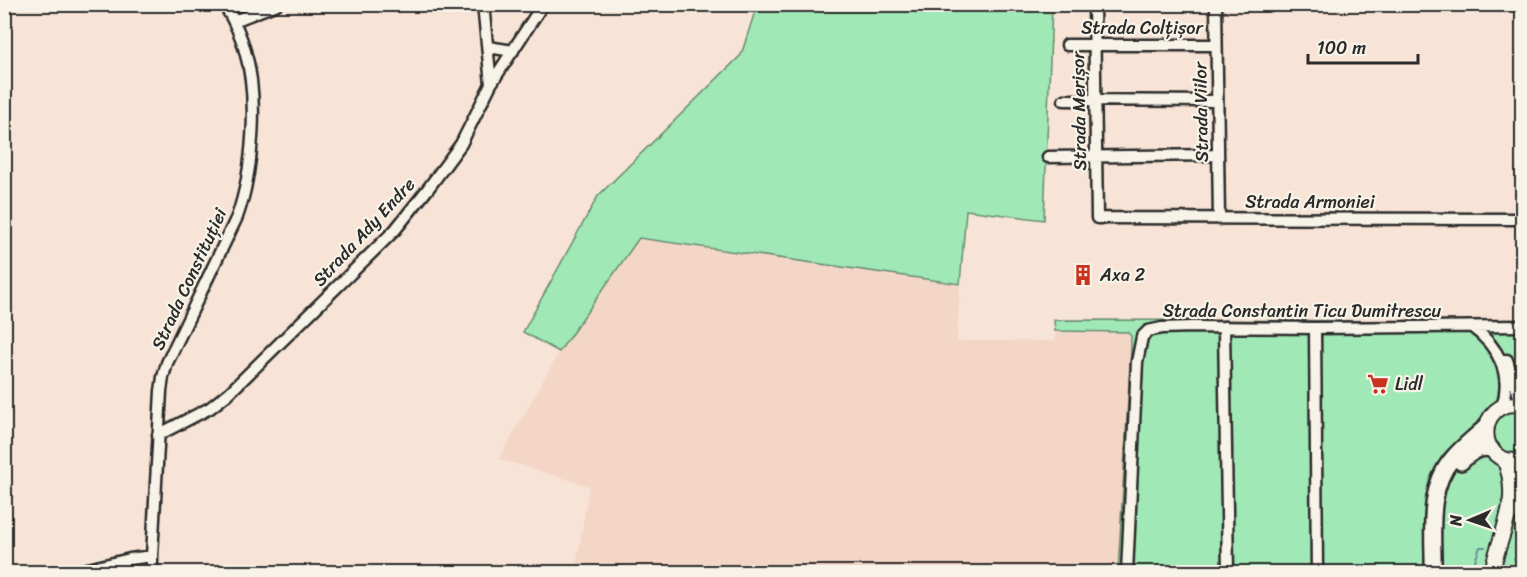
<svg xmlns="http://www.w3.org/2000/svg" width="1527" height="577" viewBox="0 0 1527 577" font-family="Sriracha,sans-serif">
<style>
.built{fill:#f4d6c7}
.green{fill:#a0e8b5;stroke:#668a70;stroke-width:1.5}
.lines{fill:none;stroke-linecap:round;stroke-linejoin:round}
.stream{stroke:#628e9c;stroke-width:2}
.minor-casing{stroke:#2b2b2b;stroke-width:15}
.major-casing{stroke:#2b2b2b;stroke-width:18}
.highway-casing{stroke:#2b2b2b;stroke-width:20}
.minor{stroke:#f7f3e8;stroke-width:10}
.major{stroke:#f7f3e8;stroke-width:14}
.highway{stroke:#f7f3e8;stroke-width:15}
.labels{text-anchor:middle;stroke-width:4.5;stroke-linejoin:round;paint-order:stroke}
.street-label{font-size:18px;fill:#2b2b2b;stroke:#f7f3e8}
.poi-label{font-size:18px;fill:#2b2b2b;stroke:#f7f3e8;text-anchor:start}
</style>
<rect width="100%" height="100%" fill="#f8e4d6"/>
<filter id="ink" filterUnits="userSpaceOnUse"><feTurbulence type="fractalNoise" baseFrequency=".0167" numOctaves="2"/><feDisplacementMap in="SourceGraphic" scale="12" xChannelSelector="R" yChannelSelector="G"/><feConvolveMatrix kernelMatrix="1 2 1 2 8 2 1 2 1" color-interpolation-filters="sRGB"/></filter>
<g filter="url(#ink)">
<path class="built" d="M639 238 960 284 957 341H1055V331L1127 332 1131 336V348L1118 572H575L589 486 499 459 559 352Z"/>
<path class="green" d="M757 5H1052L1044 220 966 210 960 284 639 238 559 352 523 332 598 196 741 55Z
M1054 320 1522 321V572H1118L1131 348V336L1127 332 1055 331Z"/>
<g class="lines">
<path class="stream" d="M1514 559 1519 560 1522 557
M1471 572 1480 547H1485"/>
<defs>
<path id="minor" d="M483 4 491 84
M1094 4 1097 218 1522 219
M1216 4 1219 219
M234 21 277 4
M1067 45H1216
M488 47 513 51
M1064 100 1217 101
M1048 157 1218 155
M1224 327 1228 572
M1472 327C1498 346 1513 374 1502 407
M1315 328 1317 572
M1507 360 1522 405
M158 435 210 408 229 393 395 230 427 190 461 144 491 84 543 4
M75 572 130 559 152 556
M152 572V556L161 391 163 377 167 363 237 217C253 172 259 97 245 51 241 34 233 19 224 4
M1127 572 1137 362 1142 337 1148 331 1162 328 1192 327 1315 328 1522 326"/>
<path id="major" d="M1522 405C1475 396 1474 469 1522 460
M1517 512 1522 478
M1492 572C1499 533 1523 501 1504 459"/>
<path id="highway" d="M1461 462C1470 453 1478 446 1491 449
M1433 572C1434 535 1426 490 1452 459 1462 447 1475 437 1486 427"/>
</defs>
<use href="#minor" class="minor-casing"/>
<use href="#major" class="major-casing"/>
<use href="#highway" class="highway-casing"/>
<use href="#minor" class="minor"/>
<use href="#major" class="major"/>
<use href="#highway" class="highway"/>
</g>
</g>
<defs>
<symbol id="building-bare" viewBox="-9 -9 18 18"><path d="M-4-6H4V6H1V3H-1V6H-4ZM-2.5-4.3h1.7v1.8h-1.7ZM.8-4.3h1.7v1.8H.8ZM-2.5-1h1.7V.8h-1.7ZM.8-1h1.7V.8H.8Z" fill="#c8321e" stroke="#f7f3e8" stroke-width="2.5" paint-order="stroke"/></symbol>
<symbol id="supermarket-bare" viewBox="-9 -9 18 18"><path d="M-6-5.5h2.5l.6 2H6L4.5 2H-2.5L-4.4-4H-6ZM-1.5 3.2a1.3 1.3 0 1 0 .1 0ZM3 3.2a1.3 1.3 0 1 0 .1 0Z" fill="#c8321e" stroke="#f7f3e8" stroke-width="2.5" paint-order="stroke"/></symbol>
</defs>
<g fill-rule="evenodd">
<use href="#building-bare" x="1068" y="260" width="30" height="30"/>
<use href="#supermarket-bare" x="1363" y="369" width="30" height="30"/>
</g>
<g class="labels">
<g class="street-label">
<text x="1142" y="34">Strada Colțișor</text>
<text transform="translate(1079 111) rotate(-91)" y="6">Strada Merișor</text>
<text transform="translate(1201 112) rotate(-91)" y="6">Strada Viilor</text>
<text x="1310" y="208">Strada Armoniei</text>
<text transform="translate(364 232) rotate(-47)" y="6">Strada Ady Endre</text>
<text transform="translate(189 279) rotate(-65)" y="6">Strada Constituției</text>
<text x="1302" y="317">Strada Constantin Ticu Dumitrescu</text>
</g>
<g class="poi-label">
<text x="1100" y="281">Axa 2</text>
<text x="1395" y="390">Lidl</text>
</g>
</g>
<rect width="1527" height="577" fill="none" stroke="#f7f3e8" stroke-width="24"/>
<rect x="12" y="12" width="1503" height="553" fill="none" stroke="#2b2b2b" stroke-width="2" filter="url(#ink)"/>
<g transform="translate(1470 520) rotate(268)" stroke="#f7f3e8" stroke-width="4.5" paint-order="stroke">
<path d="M0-4.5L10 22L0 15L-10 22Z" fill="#2b2b2b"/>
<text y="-9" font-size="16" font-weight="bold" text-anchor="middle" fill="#2b2b2b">N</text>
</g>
<path d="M1308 54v9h110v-9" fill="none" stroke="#2b2b2b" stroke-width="3"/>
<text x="1317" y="54" font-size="18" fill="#2b2b2b" stroke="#f7f3e8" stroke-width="4.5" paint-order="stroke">100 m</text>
</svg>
